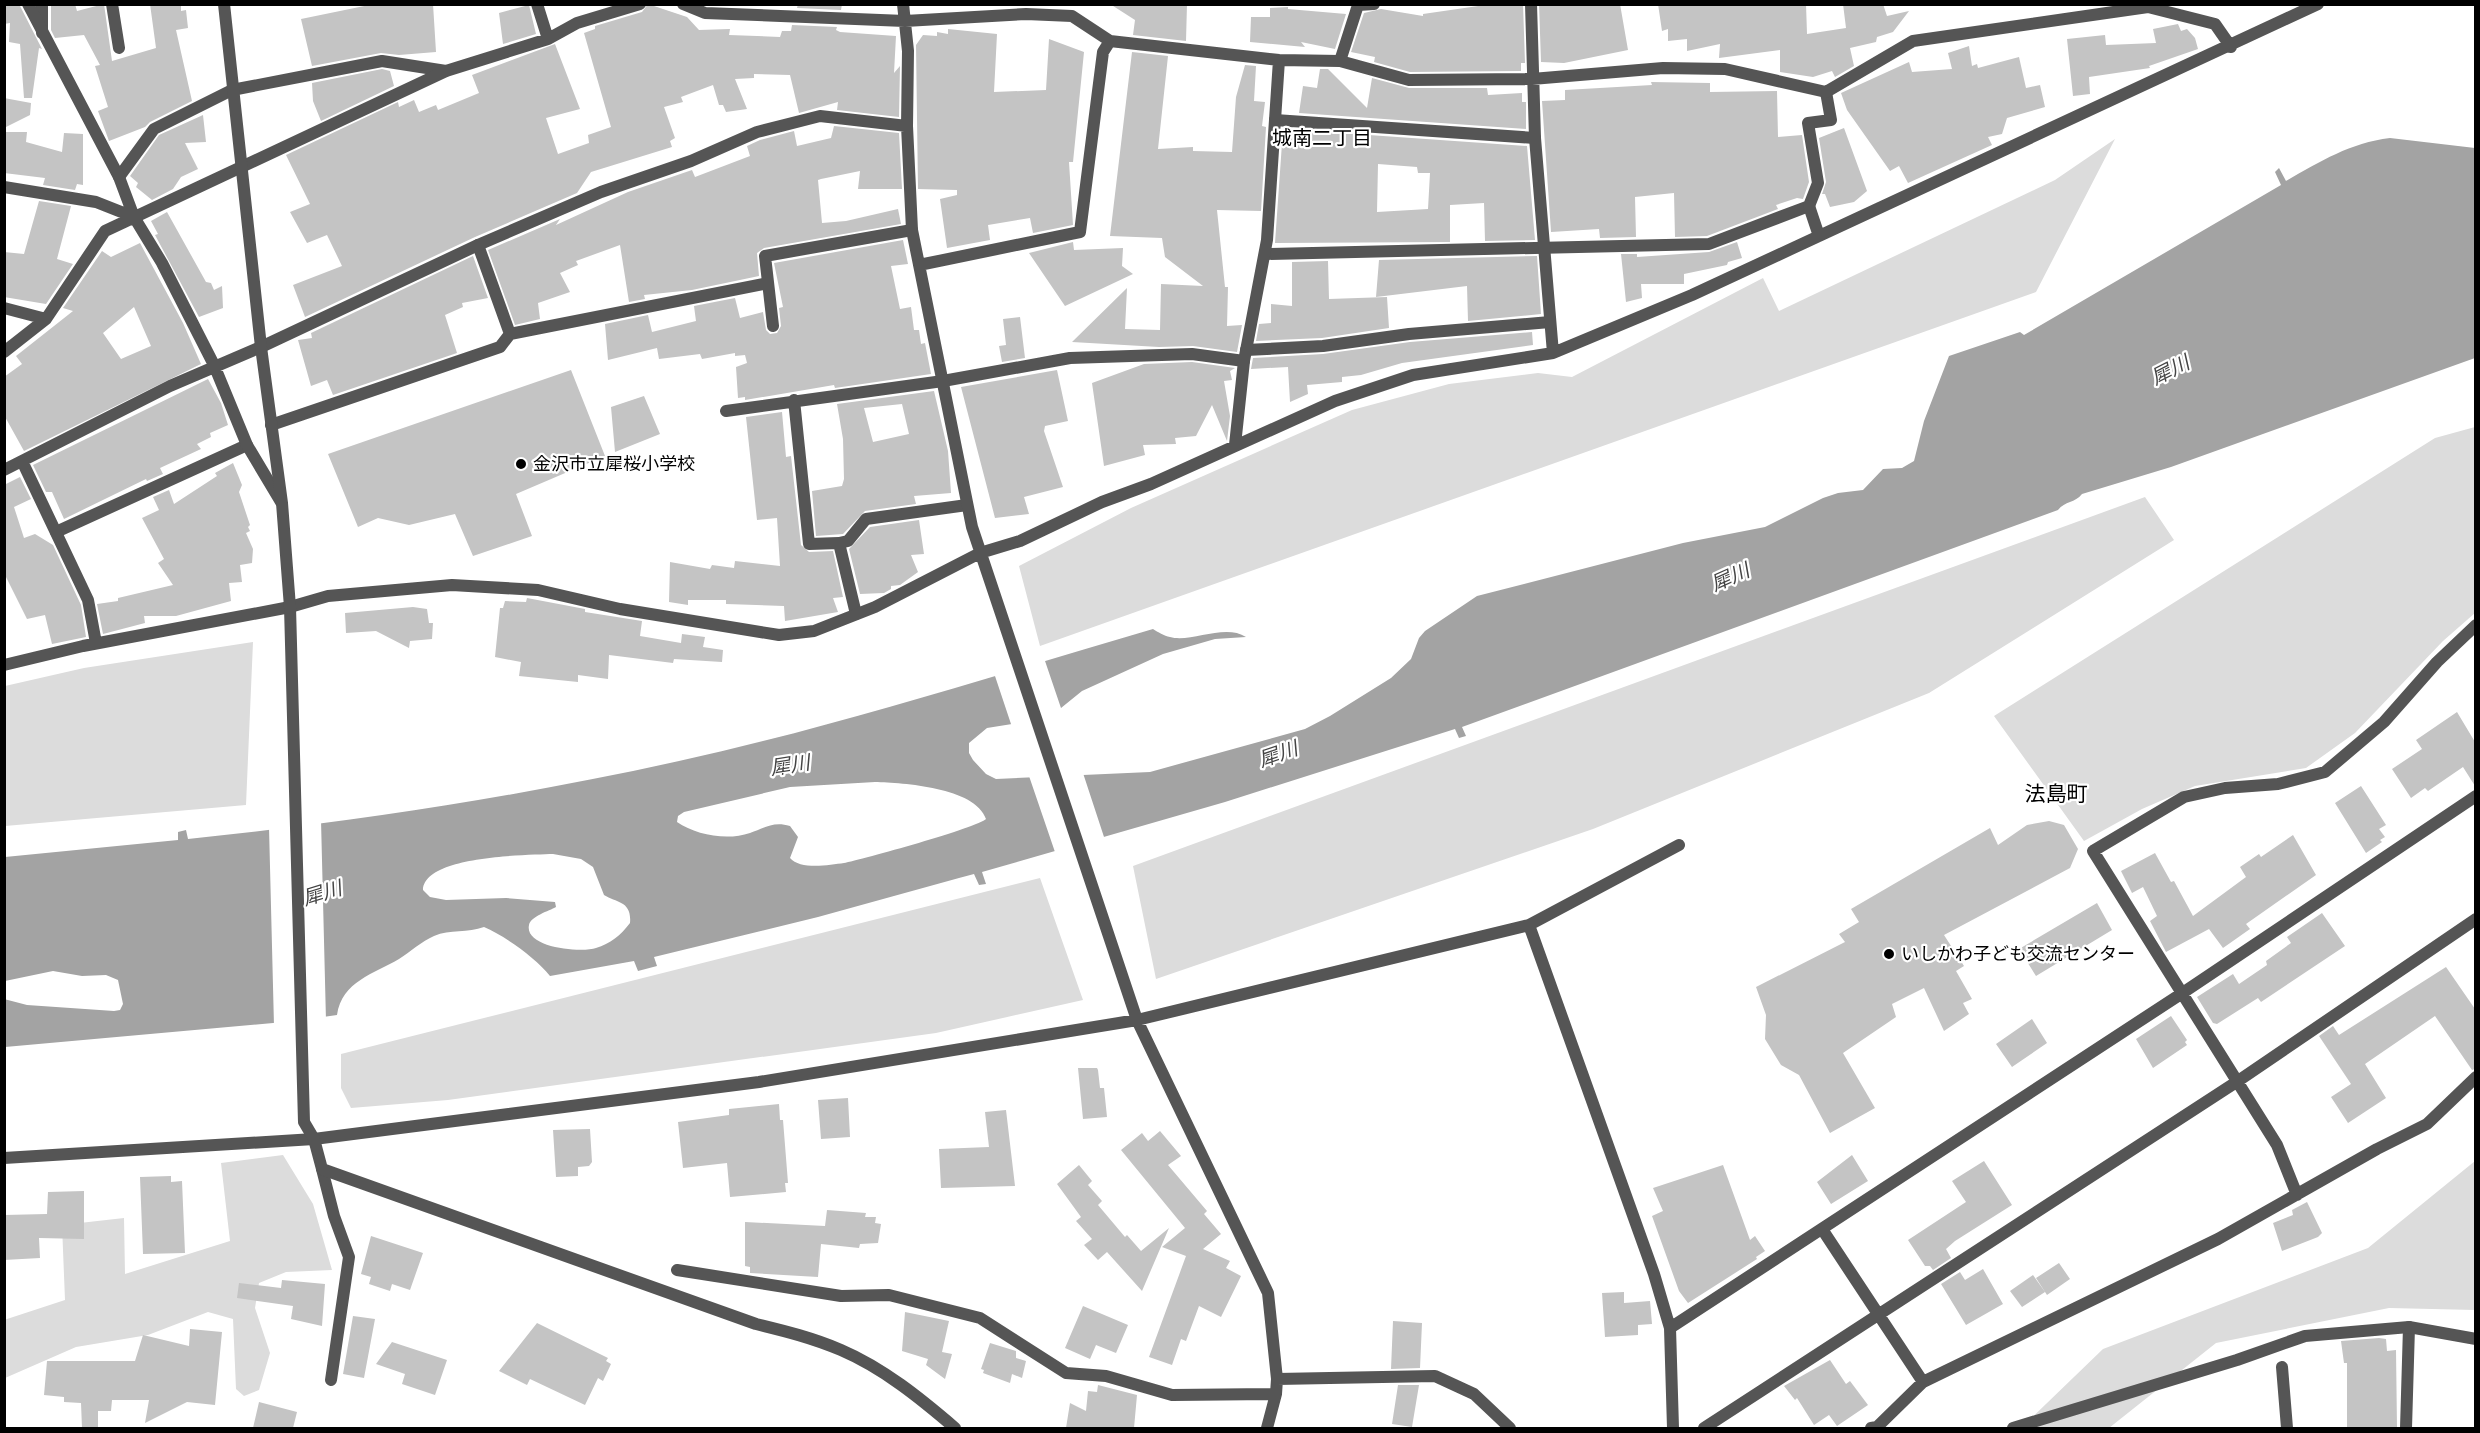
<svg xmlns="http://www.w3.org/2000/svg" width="2480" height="1433" viewBox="0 0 2480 1433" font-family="'Fira Sans Condensed','Noto Sans JP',sans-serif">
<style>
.green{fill:#dcdcdc}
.water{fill:#a3a3a3;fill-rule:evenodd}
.pier{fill:#fff}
.building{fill:#c4c4c4;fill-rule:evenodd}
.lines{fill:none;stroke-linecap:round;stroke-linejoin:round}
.service{stroke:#555;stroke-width:12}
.minor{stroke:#555;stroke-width:12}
.tertiary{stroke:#555;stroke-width:12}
.poi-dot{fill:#000;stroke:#fff;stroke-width:2}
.labels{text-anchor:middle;stroke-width:4.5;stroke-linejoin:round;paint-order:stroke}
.poi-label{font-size:18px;fill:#000;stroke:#fff;text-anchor:start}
.neighbourhood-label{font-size:20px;fill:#000;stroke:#fff}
.water-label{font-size:20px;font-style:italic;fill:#444;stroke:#fff}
.quarter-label{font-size:21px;fill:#000;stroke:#fff}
</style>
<rect width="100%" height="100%" fill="#fff"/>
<path class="green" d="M2115 139 2036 292 1040 646 1019 566 1131 508 1352 410 1449 384 1538 373 1572 377 1763 278 1779 311 2055 180Z
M2475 427V613L2443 641 2355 733 2306 768 2195 786 2142 809 2084 841 1994 716 2435 438Z
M2145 497 2174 540 1929 693 1593 829 1156 979 1133 866Z
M253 642 246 805 5 826V686L84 668Z
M1040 878 1083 1000 936 1033 448 1100 351 1108 341 1088V1054Z
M283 1155 313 1204 332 1270 286 1272 259 1283 255 1308 270 1353 259 1390 244 1396 236 1389 233 1319 208 1312 148 1335 76 1347 5 1378 4 1320 65 1300 62 1225 124 1218 125 1274 230 1241 221 1163Z
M2475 1161V1310L2389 1308 2216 1343 2109 1428H2021L2103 1349 2368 1248Z"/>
<path class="water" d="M2390 138 2475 148V358L2171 467 2082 494C2075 503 2065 501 2058 510L1462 727 1466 736 1459 738 1455 729 1225 802 982 872 986 884 979 885 974 874 959 878 818 917 654 957 657 966 638 971 634 961 550 976C536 958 505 936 484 927 468 933 450 929 434 936 422 941 410 952 399 959 374 974 342 981 337 1015L295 1021 5 1047 4 999 27 1005 114 1011 120 1010 123 1004 118 980 106 975 82 976 53 971 5 981V857L178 840V832L186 830 188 839C352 822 517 797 679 761 838 726 996 675 1153 629 1158 632 1164 636 1170 637 1191 643 1225 623 1246 637L1215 639 1163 654 1082 691 1061 708 1012 724 987 728 969 743V753L973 760 986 774 996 779 1150 772 1305 729 1330 716 1391 678 1411 659 1419 638 1425 631 1477 596 1683 543 1765 527 1823 498 1838 493 1863 490 1883 469 1902 468 1914 461 1924 421 1949 356 2020 332 2024 335 2281 185 2275 172 2279 168 2286 181C2321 161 2350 143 2390 138ZM875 782C903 783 975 787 986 819 979 827 861 860 844 863 829 865 800 870 790 858L798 837 790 826C773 821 765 828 750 833 727 841 696 835 677 822L678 816 684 812 790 787ZM553 854 581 859 593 867 604 895C617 903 632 901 630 923 621 935 610 944 596 948 582 953 524 948 529 925 531 916 549 911 556 907L555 902 506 898 446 900 430 897 423 890C424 855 528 855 553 854Z"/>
<path class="pier" d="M1044 658 1062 711 1012 727 994 673Z
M1082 770 1105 840 1056 855 1029 776Z
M321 820 326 1021 274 1026 269 827Z"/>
<path class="building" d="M4 4H19L42 49 39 48 32 98H24L20 44 9 42 10 23 4 24Z
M51 4H75L77 11 104 4 112 61 156 48 150 4H181V11L186 10 188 28 176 30 192 101 150 122 145 127 109 141 98 111 108 107 95 66 100 65 84 35 55 38 51 30Z
M374 4H433L436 52 399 55 381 53 312 66 301 19Z
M648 4 687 17 699 30 730 29 729 35 780 37 782 31H791L792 25 837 27 836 30 840 32 896 36 894 73 900 66 899 117 837 110 838 102 799 113 790 75 754 74V78L735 79 747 109 726 112 723 105H719L713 85 681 97 683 102 664 107 675 138 670 141 672 147 591 172 577 193 475 237 305 317 293 285 342 266 327 235 307 243 290 212 310 204 286 155 398 102 399 107 414 100 419 112 436 105 438 110 479 93 472 75 555 44 580 109 546 118 558 154 589 143 588 135 611 127 584 33 595 29V26L642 12Z
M798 4H842L841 10 797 8Z
M1110 4H1187L1186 41 1133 35 1135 20Z
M1492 4H1523L1525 63H1521V71L1410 72 1374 62 1375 57 1351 52 1364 13 1381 9 1423 16V14Z
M1539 4H1620L1628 50 1564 63 1541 62Z
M1658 4H1806L1807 34 1846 28 1843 4H1883L1887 16 1909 11 1893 32 1877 37 1876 42 1850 48 1854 66 1835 77 1832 71 1813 77 1780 72V50L1719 58 1720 44 1687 51V39L1668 41V29L1662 31Z
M529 5 536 34 503 44 499 13Z
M1288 7V9L1346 14 1335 49 1301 42 1305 47 1250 42 1251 17H1270V8Z
M2178 24 2181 31 2187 29 2195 38 2198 49 2149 66 2150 68 2089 77 2090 94 2073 96 2067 39 2105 35 2106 45 2156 43 2153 29Z
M948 29 997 34 994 92 1046 90 1049 39 1084 52 1073 162H1069L1073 225 1033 233 1030 218 988 225 990 240 947 248 940 199 957 195V190L918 189 916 45 923 35 937 36V32L948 34Z
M1969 46 1972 66 1977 64 1978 68 2019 57 2026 88 2040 85 2045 107 2007 118 2002 134 1988 137 1992 145 1908 183 1899 166 1890 171 1847 110 1841 93 1909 62 1912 72 1952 69 1948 53Z
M1132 52 1168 56 1158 149 1193 147V151L1232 152 1236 97 1245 65 1256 66 1254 101 1265 102 1262 126 1266 127 1261 211 1217 210 1225 287H1228L1227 326 1242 325 1237 352 1193 346 1159 347 1072 342 1127 288 1125 329 1160 330 1161 284 1203 286 1165 257 1162 238 1110 236Z
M382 69 390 71 394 86 321 121 313 101 312 83Z
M1320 69H1328L1367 108 1372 78 1409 88H1487L1488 95 1522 93V102H1526V129L1299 113 1303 86 1317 88Z
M1651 82 1710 83V92L1777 91 1778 137 1802 135 1809 182 1803 199 1797 198 1776 205 1778 209 1707 236 1675 237 1674 193 1635 197 1636 237 1600 238 1599 229 1551 232 1542 101 1565 100V90L1652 85Z
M4 98 31 103 30 115 4 128Z
M203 115 206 142 185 143 198 169 181 177 173 189 152 200 136 187 138 183 130 176 159 135Z
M834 126 899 133 902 189H858L860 171 821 179 818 180 822 223 846 221 898 209 901 224 764 248 757 253 759 276 692 290 644 295 645 299 629 302 620 245 576 261 578 265 560 273 570 292 538 303 540 319 515 325 488 250 560 219 556 225 628 192 692 170 695 177 750 156 747 146 760 140 794 131 797 146 831 138Z
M1844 128 1867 191 1854 202 1830 207 1825 194H1822L1826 182 1819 138Z
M1283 129 1527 146 1535 240 1485 241 1484 203 1450 205V242L1275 243ZM1378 164 1417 167 1418 173H1430L1428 209 1377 212Z
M4 132H27L26 142 62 152 64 133 83 134V185L77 184 75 190 43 185 45 178 4 173Z
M39 201 71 206 57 259 73 264 46 304 4 297V252L24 254Z
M167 212 206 282 211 283 214 290 222 286 223 308 199 317 155 235 158 234 151 221Z
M903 240 908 264 891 266 900 309 911 307 914 330H919L921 344 925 343 931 374 835 388 834 385 745 400V397L738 398 736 367 747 363 745 355 735 356V353L702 359 700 354 659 359 657 348 608 360 605 324 648 315 652 332 696 321 694 306 735 298 740 318 763 312 766 330 770 334 777 333 781 326 779 308 783 307 774 263Z
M1073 242 1074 250 1123 248 1122 266 1133 274 1065 306 1029 253Z
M1737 242 1742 258 1728 262 1727 265 1684 274V284H1641L1642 298 1626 302 1621 254H1637V257L1709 252Z
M140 243 183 323 201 364 24 451 4 415V377L22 364 16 356 73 311 63 308 102 251 111 257ZM134 307 151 346 121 359 103 333Z
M473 256 488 298 462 303 463 307 445 315 457 353 333 395 327 380 311 386 298 340 312 338 311 333Z
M1537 256 1541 314 1468 321 1467 286 1376 297 1379 260Z
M1328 261 1329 299 1387 297 1389 328 1322 338 1256 341 1259 324 1271 323V304L1292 306V262Z
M1020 317 1025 358 1002 362 999 346 1006 345 1003 319Z
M1532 332 1533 345 1402 363 1361 375 1342 377V382L1307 385 1308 394 1290 402 1288 367 1251 369 1253 358 1323 354 1410 342Z
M1192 362 1235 368 1230 371 1232 380 1224 381 1230 416 1227 441 1212 405 1196 436 1175 438 1176 444 1143 445 1145 455 1104 466 1092 383 1144 364Z
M571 370 605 456 516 494 532 536 473 556 455 514 409 525 378 518 358 527 328 454Z
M1057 370 1068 421 1045 426 1044 431 1063 487 1024 497 1029 514 995 518 961 387Z
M208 379 221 403 228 425 210 433 211 437 197 444 201 449 160 468 163 474 147 481 146 479 64 519 52 492H46L33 465Z
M934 391 948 451 951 493 914 496 916 504 865 511 843 534 816 536 812 491 842 486 844 479 843 439 837 404ZM902 404 909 434 873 442 864 408Z
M644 396 660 434 615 452 611 407Z
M782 412 786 457 791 456 801 545 809 552 833 551 843 597 833 598 838 612 785 621 784 606 726 604V600H688V605L669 602 670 562 710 569 712 565 734 568 735 561 780 566 777 518 757 520 746 417Z
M233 463 242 485 239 492 250 525 248 527 250 531 246 533 253 549 252 563 240 565 242 582 229 583 231 601 176 616H144L145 623 103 634 97 604 118 601V598L173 585 158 563 164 559 142 518 159 510 153 497 169 490 174 504 217 476 215 473Z
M20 477 31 499 14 507 24 538 35 534 53 545 81 605 86 637 52 644 45 615 27 619 4 573V485Z
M919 520 924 554 911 555 918 572 900 585 891 586V589L884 593 860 594 849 549 870 527Z
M527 598 585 609V612L642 621 640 636 681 643 682 634 705 637 703 647 723 650 722 662 674 659 673 663 609 655 608 679 578 675V682L519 676 521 662 495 657 500 608H503L505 601 526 602Z
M413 607 427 609 429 623H433L432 639 410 641 409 648 376 631 346 633 345 613Z
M2457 712 2475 742V786L2463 767 2428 791 2425 788 2411 798 2392 769 2422 749 2416 740Z
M2361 786 2386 825 2379 829 2385 837 2380 840 2382 842 2366 853 2335 803Z
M2049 821 2064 825 2078 849 2070 868 1944 935 1964 966 1956 971 1972 999 1963 1003 1969 1014 1944 1031 1924 988 1892 1004 1896 1017 1843 1053 1875 1108 1830 1133 1799 1075 1781 1065 1765 1039 1766 1015 1756 987 1845 942 1839 934 1859 922 1851 909 1990 828 1998 845 2027 825Z
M2293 835 2316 875 2246 924 2250 929 2223 948 2209 929 2166 952 2150 921 2157 916 2143 887 2132 893 2121 871 2155 853 2171 882 2174 881 2193 916 2246 877 2240 867 2259 854 2261 857Z
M2097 903 2112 930 2036 976 2019 949Z
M2322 913 2345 946 2261 1002 2258 998 2217 1024 2213 1023 2197 997 2233 974 2239 984 2267 965 2266 961 2291 943 2287 937Z
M2446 967 2475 1009V1069L2472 1070 2435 1016 2365 1064 2386 1098 2348 1123 2331 1097 2351 1084 2319 1036 2333 1026 2339 1035Z
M2171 1016 2187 1040 2185 1042 2187 1045 2153 1068 2136 1039Z
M2032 1019 2047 1043 2012 1067 1996 1044Z
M1078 1068H1097L1098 1070 1100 1088H1104L1107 1117 1083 1119Z
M848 1098 850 1137 821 1139 818 1100Z
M779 1104 780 1120H783L788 1183H785L786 1192 730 1197 727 1163 683 1168 678 1122 729 1115V1109Z
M1006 1110 1015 1186 941 1188 939 1149 989 1147 985 1112Z
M590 1129 592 1162 589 1166 578 1167V1176L556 1177 553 1130Z
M1160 1131 1181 1156 1168 1165 1207 1211 1204 1214 1221 1234 1203 1249 1230 1261 1226 1268 1241 1276 1221 1317 1199 1306 1186 1341 1181 1339 1172 1365 1149 1357 1186 1256 1162 1247 1185 1228 1121 1150 1142 1133 1148 1141Z
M1852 1155 1868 1181 1831 1204 1817 1182Z
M1984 1161 2012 1205 1955 1241 1946 1249 1951 1258 1933 1270 1930 1266H1925L1908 1240 1966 1202 1952 1181Z
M1079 1165 1092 1181 1088 1185 1102 1201 1098 1205 1125 1237 1127 1235 1141 1251 1169 1228 1142 1291 1107 1252 1098 1260 1084 1245 1092 1239 1076 1221 1081 1217 1057 1184Z
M1723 1165 1750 1240 1755 1236 1765 1251 1756 1257 1757 1259 1688 1303 1679 1291 1652 1216 1663 1211 1653 1188Z
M171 1176V1182L182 1181 185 1253 143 1254 140 1177Z
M84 1191V1239L39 1238 40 1258 4 1260V1215L47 1214 48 1192Z
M2307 1202 2322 1233 2318 1237 2282 1251 2273 1223 2293 1215 2292 1210Z
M827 1210 866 1213 865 1217H876L875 1223 881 1224 878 1243 860 1244 859 1248 821 1244 818 1277 750 1273V1267L745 1266V1222L825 1226Z
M371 1236 423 1253 410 1290 392 1284 390 1291 369 1284 371 1277 361 1274Z
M2059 1263 2070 1279 2047 1295 2036 1278Z
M1983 1269 2003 1304 1966 1325 1941 1284 1960 1272 1965 1280Z
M2033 1275 2045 1292 2022 1307 2010 1291Z
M282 1280 325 1284 322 1326 291 1319 293 1306 237 1298 239 1283 281 1288Z
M1624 1292V1303L1650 1301 1652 1324 1638 1325V1335L1605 1337 1602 1293Z
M1083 1306 1128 1325 1116 1353 1096 1345 1090 1359 1065 1348Z
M905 1312 949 1321 942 1352 952 1354 945 1379 926 1365 928 1359 902 1351Z
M353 1316 375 1319 364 1378 343 1374Z
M1393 1321 1422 1323 1420 1368 1391 1369Z
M537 1323 608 1358 606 1361 611 1364 603 1381 598 1378 585 1405 530 1379 527 1385 499 1371Z
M190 1329 222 1332 215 1405 187 1402 145 1423 149 1400H112L111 1411H98V1428H82L81 1403 64 1402V1397L44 1395 47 1361H135L143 1335 189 1346Z
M2379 1338 2386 1339 2387 1351 2396 1350 2397 1428H2347V1363H2344L2341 1341Z
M392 1342 447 1360 435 1395 402 1384 405 1374 376 1364Z
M990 1343 1016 1351V1358L1026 1361 1022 1378 1012 1374 1010 1383 983 1373 984 1370 981 1369Z
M1830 1360 1846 1384 1850 1381 1868 1405 1837 1426 1829 1415 1814 1425 1797 1398 1795 1400 1784 1386Z
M1098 1385 1137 1395 1134 1428H1066L1070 1403 1086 1411 1088 1391 1097 1392Z
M1398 1385H1419L1412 1427 1392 1424Z
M259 1402 297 1412 293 1428H253Z"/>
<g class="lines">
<path class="service" d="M42 4V33
M112 4 119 48
M1340 61 1358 5 1374 4
M1275 120 1535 138
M119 177 154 129 232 90 382 61 446 71
M1265 254 1709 244 1809 206 1818 183 1808 123 1831 120 1826 92
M773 326 765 256 912 230
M510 334 768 283
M1246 350 1323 346 1409 334 1550 322
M794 400 809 544 839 543 856 614
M726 411 943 381 1070 358 1192 354 1244 361
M271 425 500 347 510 334 478 245
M56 532 247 445
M839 543 848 541 866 519 967 505
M2282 1367 2287 1428
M2406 1428 2409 1327"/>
<path class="minor" d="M28 4 119 177 134 217 162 263 214 365 247 445 281 502
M537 4 548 39
M683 4 705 13 905 21 1026 14 1072 16 1110 41 1279 60 1340 61 1409 80 1532 79 1663 68 1725 69 1826 92 1913 41 2148 7 2215 24 2231 47
M903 4 908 51 907 126 912 230 972 527 1137 1020 1268 1293 1277 1379 1276 1394 1267 1428
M1531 4 1535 138 1553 353
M4 187 96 202 134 217
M1809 206 1819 236
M919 265 1080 232 1103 52 1110 41
M4 308 46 319
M4 352 46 319 105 231 446 71 548 39 577 23 640 4
M1235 445 1244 361 1267 240 1279 60
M22 461 88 600 96 643
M4 470 170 386 261 347 478 245 601 192 691 161 757 132 820 116 907 126
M4 665 83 646 290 607 328 596 452 585 538 590 620 609 779 635 814 631 875 607 980 553 1020 541 1102 502 1151 484 1335 401 1413 375 1553 353 1692 295 2318 4
M1529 925 1654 1274 1670 1328 1673 1428
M4 1158 314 1139 759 1082 1137 1020 1529 925 1679 845
M322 1169 334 1216 349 1257 331 1380
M2297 1195 2277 1145 2093 851 2184 797 2225 788 2278 784 2325 772 2384 722 2437 662 2476 625
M1822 1229 1923 1382
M677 1270 841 1296 889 1295 980 1318 1066 1373 1106 1376 1172 1395 1276 1394
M1670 1328 2181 994 2476 796
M1277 1379 1435 1376 1474 1394 1510 1428
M1704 1428 2238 1081 2476 919
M1871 1428 1877 1427 1923 1382 2218 1239 2377 1149 2427 1124 2476 1077
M2013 1428 2237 1360 2305 1336 2409 1327 2476 1339"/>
<path class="tertiary" d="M224 4 261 347 282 503 290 607 304 1122 314 1139 322 1169 756 1324C785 1331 813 1338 841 1350 883 1368 920 1398 955 1428"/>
</g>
<g class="poi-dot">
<circle cx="521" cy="464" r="6"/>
<circle cx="1889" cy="954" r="6"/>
</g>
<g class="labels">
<g class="poi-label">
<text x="533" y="470">金沢市立犀桜小学校</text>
<text x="1901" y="960">いしかわ子ども交流センター</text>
</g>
<g class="neighbourhood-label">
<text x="1322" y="145">城南二丁目</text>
</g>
<g class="water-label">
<text transform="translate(2170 370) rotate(-27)" y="7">犀川</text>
<text transform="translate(1730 577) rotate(-24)" y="7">犀川</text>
<text transform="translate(1278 754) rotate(-19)" y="7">犀川</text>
<text transform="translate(790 765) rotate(-9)" y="7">犀川</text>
<text transform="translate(322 893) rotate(-17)" y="7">犀川</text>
</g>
<g class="quarter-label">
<text x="2056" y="801">法島町</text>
</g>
</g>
<rect width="2480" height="1433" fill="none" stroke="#000000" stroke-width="12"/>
</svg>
